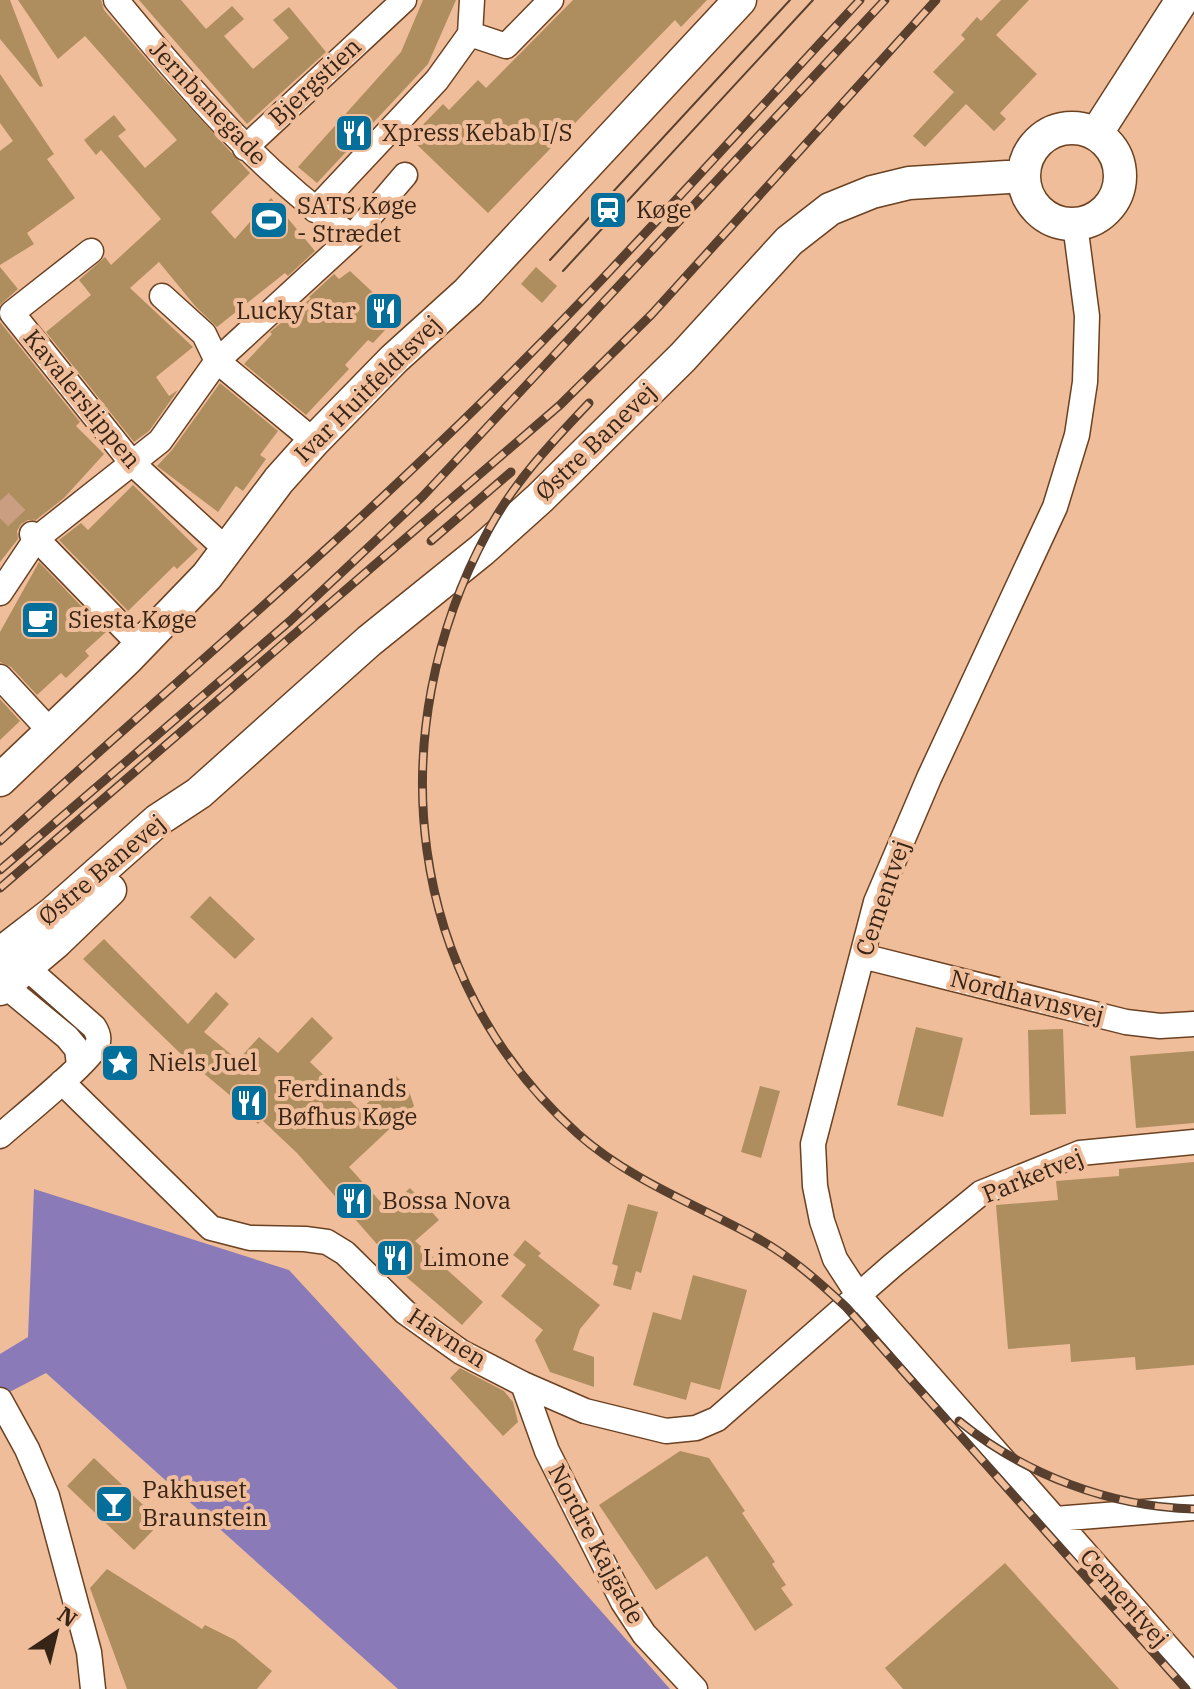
<svg xmlns="http://www.w3.org/2000/svg" width="1194" height="1689" viewBox="0 0 1194 1689" font-family="'IBM Plex Serif',serif">
<style>
.water{fill:#8a7ab8}
.building{fill:#ae8e5f}
.lines{fill:none;stroke-linecap:round;stroke-linejoin:round}
.street-tunnel{stroke:#ca9e80;stroke-width:24;stroke-dasharray:24 12;stroke-linecap:butt}
.street-casing{stroke:#6b4121;stroke-width:27}
.secondary-casing{stroke:#6b4121;stroke-width:35}
.street{stroke:#fff;stroke-width:24}
.secondary{stroke:#fff;stroke-width:32}
.tram{stroke:#59402e;stroke-width:2}
.rail-casing{stroke:#59402e;stroke-width:9}
.rail{stroke:#efbd9a;stroke-width:6;stroke-dasharray:18;stroke-linecap:butt}
.labels{text-anchor:middle;stroke-width:8;stroke-linejoin:round;paint-order:stroke}
.street-label{font-size:24px;fill:#372416;stroke:#efbd9a}
.poi-label{font-size:24px;fill:#372416;stroke:#efbd9a;text-anchor:start}
</style>
<rect width="100%" height="100%" fill="#efbd9a"/>
<path class="water" d="M34 1189 289 1270 554 1558 670 1689H398L46 1373 0 1397V1354L28 1337Z"/>
<path class="building" d="M0 0H10L43 86 40 87 0 39Z
M18 0H101L104 10 160 75 250 173 211 212 235 239 271 198 315 251 288 276 285 273 217 327 196 307 159 262 130 288 193 347 156 377 169 396 178 390 149 431 134 442 46 332 91 295 79 280 105 257 111 265 161 219 101 150 96 155 84 140 114 115 126 130 118 136 145 168 177 140 85 36 58 59Z
M139 0H181L206 29 232 6 244 19 224 36 253 69 289 38 273 20 289 7 326 52 247 124Z
M423 0H456L428 64 317 183 298 167 401 52Z
M573 0H707L681 27 675 20 488 213 410 138 443 104 449 110 478 80 486 88Z
M1001 0H1029L996 35 1037 74 1000 113 1006 119 994 131 966 104 925 147 913 136 954 92 933 72 965 39 961 35 977 17 981 21Z
M0 74 54 154 47 159 75 198 27 233 34 244 0 265V151L13 141 0 123Z
M0 267 18 289 0 305Z
M536 267 557 286 542 303 521 284Z
M350 271 398 316 373 343 368 340 345 365 349 369 306 415 244 364 272 334 270 332 311 298 309 297 334 274 339 279Z
M0 322 80 422 76 426 104 454 64 498 36 520H28L21 524 17 531 18 539 0 562Z
M220 383 278 431 260 455 266 459 243 491 236 486 218 512 157 466 172 450Z
M133 485 198 549 177 569 174 566 128 611 59 540 81 523 88 530Z
M39 562 106 632 85 651 89 656 66 678 61 673 37 695 11 667 0 662V632Z
M0 699 20 721 0 740Z
M210 896 255 939 235 959 190 917Z
M104 939 188 1024 216 992 229 1004 204 1032 238 1060 259 1037 278 1053 312 1017 333 1038 310 1062 360 1110 396 1076 408 1088 414 1106 349 1167 387 1209 410 1188 439 1220 415 1241 483 1302 462 1325 404 1275 297 1153 262 1120 258 1124 231 1099 232 1097 183 1056 83 959Z
M916 1027 963 1038 943 1117 897 1105Z
M1063 1029 1066 1114 1030 1115 1028 1030Z
M1194 1051V1123L1136 1128 1130 1056Z
M760 1086 780 1091 761 1158 741 1152Z
M1194 1162V1365L1136 1370 1135 1357 1071 1362 1070 1344 1008 1349 996 1205 1058 1200 1056 1181 1119 1176V1169Z
M628 1204 658 1212 641 1273 636 1271 631 1290 613 1285 618 1266 612 1264Z
M525 1240 541 1253 538 1256 600 1305 580 1329 573 1350 594 1357V1387L550 1372 535 1340 543 1330 501 1296 526 1265 513 1255Z
M693 1275 747 1290 720 1390 691 1382 686 1400 633 1385 653 1312 681 1320Z
M460 1368 504 1391 513 1402 518 1422 503 1436 450 1378Z
M680 1451 709 1458 745 1511 742 1513 775 1562 772 1564 786 1585 781 1588 793 1605 755 1631 707 1556 656 1590 599 1505Z
M94 1458 161 1522 134 1550 67 1486Z
M1005 1563 1119 1689H903L885 1668Z
M107 1569 202 1629 205 1625 235 1640 272 1671 257 1689H127L90 1588Z"/>
<g class="lines">
<path class="street-tunnel" d="M0 501 32 534"/>
<defs>
<path id="street" d="M116 0C191 91 256 167 352 237
M470 34 506 46 551 0
M245 148 404 0
M315 210 437 80 470 34 472 0
M1075 224 1087 316 1085 382 1077 435 1055 507 929 778 876 902 813 1144 815 1186 822 1221 835 1259 859 1296 1194 1677
M91 251 12 313 132 463 228 551
M162 296 204 334 217 361 314 441
M32 534 140 645
M0 593 36 539 160 441 217 361 352 237 405 175
M0 677 51 732
M862 956 1126 1022 1160 1026 1194 1024
M4 985 67 1037 77 1049 79 1065
M62 1082 211 1228 250 1238 305 1239 327 1242 345 1253 405 1312 461 1352 523 1384 585 1411 666 1431 696 1428 717 1419 893 1265 981 1193 1080 1153 1194 1142
M0 1136C18 1120 90 1062 97 1045 100 1038 98 1033 94 1027L27 968
M523 1384 547 1451 623 1602 644 1634 695 1689
M0 1400 27 1449 47 1496 89 1652 93 1689
M1055 1519 1194 1508"/>
<path id="secondary" d="M1024 176a48 48 0 1 1 96 0a48 48 0 1 1-96 0Z
M1096 134 1182 0
M0 780 127 659 207 576 279 480 314 441 394 359 468 292 740 0
M0 954 53 913 158 820 199 793 369 641 482 550 540 498 683 357 789 241 830 209 872 192 909 183 1024 176
M0 989 56 942 110 890"/>
</defs>
<use href="#street" class="street-casing"/>
<use href="#secondary" class="secondary-casing"/>
<use href="#street" class="street"/>
<use href="#secondary" class="secondary"/>
<path class="tram" d="M550 260 790 0
M563 271 813 0"/>
<defs>
<path id="rail" d="M589 403C552 442 514 482 488 531 379 732 404 979 578 1134 630 1180 695 1204 755 1237 789 1255 818 1281 846 1307L1186 1689
M431 541 511 472
M0 841C149 705 303 575 448 435 592 297 724 146 860 0
M0 870 290 621 423 496 885 0
M0 888 560 405 652 314 936 0
M959 1421C1024 1474 1110 1507 1194 1509"/>
</defs>
<use href="#rail" class="rail-casing"/>
<use href="#rail" class="rail"/>
</g>
<defs>
<symbol id="restaurant-square" viewBox="-11 -11 22 22"><rect x="-9" y="-9" width="18" height="18" rx="4" fill="#056f9b" stroke="#efbd9a"/><path d="M-5-6h1v4h1v-4h1v4h1v-4h1v5L-1.5 .5V6h-2V.5L-5-1ZM5-6V6H3V1.5H1.5Q1.5-4 5-6Z" fill="#fff"/></symbol>
<symbol id="station-square" viewBox="-11 -11 22 22"><rect x="-9" y="-9" width="18" height="18" rx="4" fill="#056f9b" stroke="#efbd9a"/><path d="M-3-6H3Q5-6 5-4V2Q5 4 3 4L4.5 6H3L1.5 4h-3L-3 6H-4.5L-3 4Q-5 4-5 2V-4Q-5-6-3-6ZM-3.5-4v3h7v-3ZM-3.5 1v1.5H-2V1ZM2 1v1.5H3.5V1Z" fill="#fff"/></symbol>
<symbol id="stadium-square" viewBox="-11 -11 22 22"><rect x="-9" y="-9" width="18" height="18" rx="4" fill="#056f9b" stroke="#efbd9a"/><path d="M0-5a6.5 5 0 1 0 0 10a6.5 5 0 1 0 0-10ZM-3.5-1.8h7v3.6h-7Z" fill="#fff"/></symbol>
<symbol id="cafe-square" viewBox="-11 -11 22 22"><rect x="-9" y="-9" width="18" height="18" rx="4" fill="#056f9b" stroke="#efbd9a"/><path d="M-5.5-4.5H6V0H3Q3 3.5 0 3.5H-2.5Q-5.5 3.5-5.5 0ZM3-3.2v2h1.7v-2ZM-6 4.5H4V6H-6Z" fill="#fff"/></symbol>
<symbol id="sight-square" viewBox="-11 -11 22 22"><rect x="-9" y="-9" width="18" height="18" rx="4" fill="#056f9b" stroke="#efbd9a"/><path d="M0-6L1.8-2.2L6-1.7L2.9 1.2L3.7 5.4L0 3.3L-3.7 5.4L-2.9 1.2L-6-1.7L-1.8-2.2Z" fill="#fff"/></symbol>
<symbol id="bar-square" viewBox="-11 -11 22 22"><rect x="-9" y="-9" width="18" height="18" rx="4" fill="#056f9b" stroke="#efbd9a"/><path d="M-6-5H6L.8 .8V4.5H3.5V6h-7V4.5H-.8V.8Z" fill="#fff"/></symbol>
</defs>
<g fill-rule="evenodd">
<use href="#restaurant-square" x="332" y="111" width="44" height="44"/>
<use href="#station-square" x="586" y="188" width="44" height="44"/>
<use href="#stadium-square" x="247" y="198" width="44" height="44"/>
<use href="#restaurant-square" x="362" y="289" width="44" height="44"/>
<use href="#cafe-square" x="18" y="598" width="44" height="44"/>
<use href="#sight-square" x="98" y="1041" width="44" height="44"/>
<use href="#restaurant-square" x="227" y="1081" width="44" height="44"/>
<use href="#restaurant-square" x="332" y="1179" width="44" height="44"/>
<use href="#restaurant-square" x="373" y="1236" width="44" height="44"/>
<use href="#bar-square" x="92" y="1482" width="44" height="44"/>
</g>
<g class="labels">
<g class="street-label">
<text transform="translate(315 82) rotate(-43)" y="8">Bjergstien</text>
<text transform="translate(208 103) rotate(47)" y="8">Jernbanegade</text>
<text transform="translate(368 389) rotate(-45)" y="8">Ivar Huitfeldtsvej</text>
<text transform="translate(82 399) rotate(51)" y="8">Kavalerslippen</text>
<text transform="translate(596 442) rotate(-44)" y="8">Østre Banevej</text>
<text transform="translate(102 870) rotate(-40)" y="8">Østre Banevej</text>
<text transform="translate(883 898) rotate(-71)" y="8">Cementvej</text>
<text transform="translate(1027 997) rotate(14)" y="8">Nordhavnsvej</text>
<text transform="translate(1033 1176) rotate(-22)" y="8">Parketvej</text>
<text transform="translate(447 1338) rotate(33)" y="8">Havnen</text>
<text transform="translate(596 1544) rotate(62)" y="8">Nordre Kajgade</text>
<text transform="translate(1124 1598) rotate(49)" y="8">Cementvej</text>
</g>
<g class="poi-label">
<text x="382" y="141">Xpress Kebab I/S</text>
<text x="297" y="214">SATS Køge<tspan x="297" dy="28">- Strædet</tspan></text>
<text x="636" y="218">Køge</text>
<text x="356" y="319" text-anchor="end">Lucky Star</text>
<text x="68" y="628">Siesta Køge</text>
<text x="148" y="1071">Niels Juel</text>
<text x="277" y="1097">Ferdinands<tspan x="277" dy="28">Bøfhus Køge</tspan></text>
<text x="382" y="1209">Bossa Nova</text>
<text x="423" y="1266">Limone</text>
<text x="142" y="1498">Pakhuset<tspan x="142" dy="28">Braunstein</tspan></text>
</g>
</g>
<g transform="translate(56 1633) rotate(35)" stroke="#efbd9a" stroke-width="6" paint-order="stroke">
<path d="M0-6L14 30L0 20L-14 30Z" fill="#372416"/>
<text y="-12" font-size="22" font-weight="bold" text-anchor="middle" fill="#372416">N</text>
</g>
</svg>
